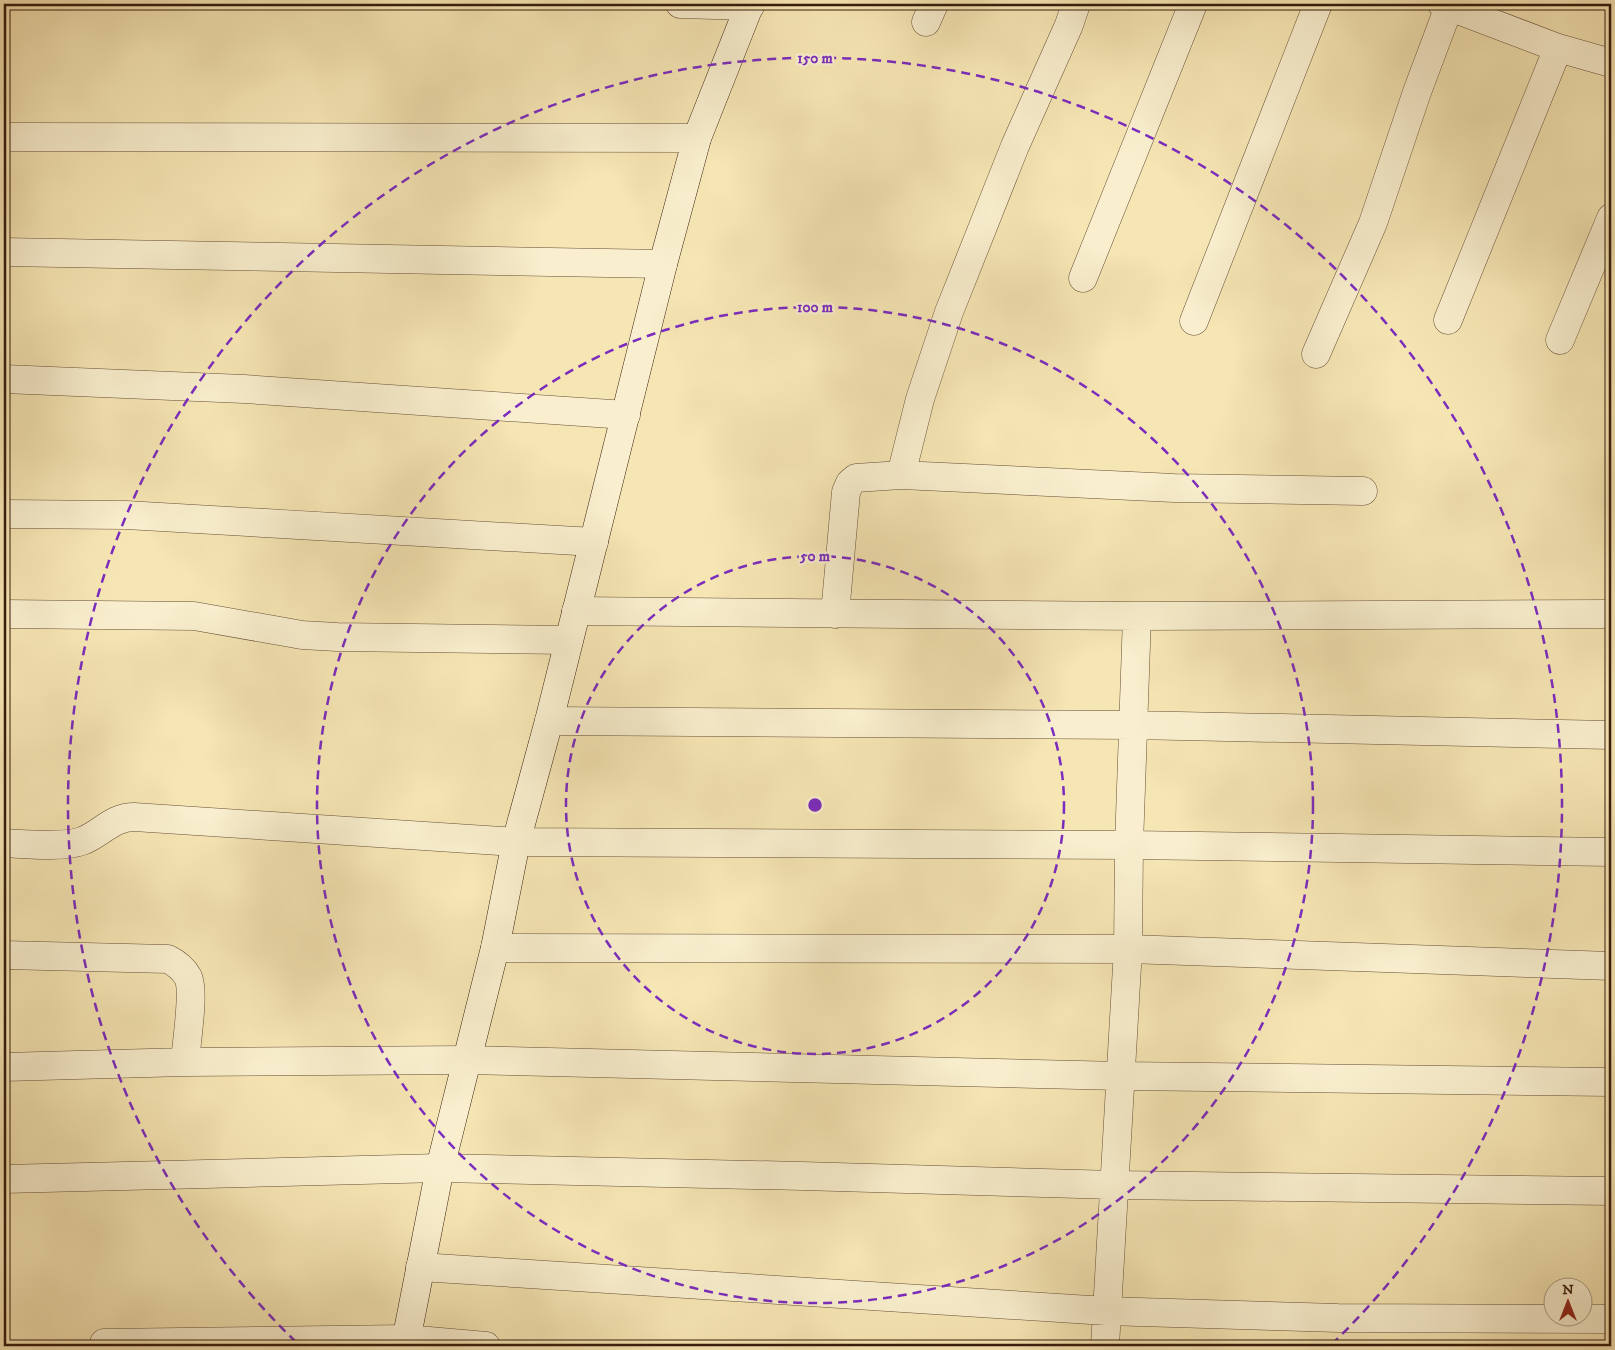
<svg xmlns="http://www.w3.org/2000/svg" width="1615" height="1350" viewBox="0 0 1615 1350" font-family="'IM FELL DW Pica',serif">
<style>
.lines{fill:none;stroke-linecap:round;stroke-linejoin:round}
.street-casing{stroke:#674e36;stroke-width:29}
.secondary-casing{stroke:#371b0c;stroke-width:29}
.street{stroke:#f9efce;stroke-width:28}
.secondary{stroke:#f9efce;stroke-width:28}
.ring{fill:none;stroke:#7b2cbf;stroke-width:2.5;stroke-dasharray:9 6}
.centre{fill:#7b2cbf;stroke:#f9efce;stroke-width:2.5}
.ring-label{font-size:15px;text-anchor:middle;font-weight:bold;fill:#7b2cbf;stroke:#f9efce;stroke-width:4.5;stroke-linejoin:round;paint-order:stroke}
</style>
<rect width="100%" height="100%" fill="#f6e6b4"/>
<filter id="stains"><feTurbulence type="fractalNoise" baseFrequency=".004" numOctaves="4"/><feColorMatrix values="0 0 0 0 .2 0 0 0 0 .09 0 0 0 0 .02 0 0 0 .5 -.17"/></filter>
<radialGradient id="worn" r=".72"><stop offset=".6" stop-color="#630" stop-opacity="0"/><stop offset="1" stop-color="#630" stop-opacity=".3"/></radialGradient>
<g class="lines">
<defs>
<path id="street" d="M680 4 750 6
M1442 4 1558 48 1611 63
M926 22 934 4
M4 137 697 138
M4 252 663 264
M1083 278 1193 4
M1448 320 1558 48
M1194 321 1318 4
M1560 340 1611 218
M1316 354 1373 223 1417 92 1450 4
M4 379 244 389 626 415
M901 475 920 399 949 312 1015 146 1069 25 1076 4
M4 514 126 515 594 542
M576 611 1137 616 1611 614
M4 614 194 616 302 635 337 637 568 640
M835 614 846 492 850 483 856 478 901 475 1174 488 1363 491
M549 721 1133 725 1611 735
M4 843C25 844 63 848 82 841 101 834 112 817 134 817L516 842 1129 845 1611 852
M495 948 1128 949 1611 966
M4 955 168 959C176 963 183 968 188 977 195 991 186 1045 185 1062
M4 1067 185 1062 466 1060 1121 1076 1611 1082
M4 1179 440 1168 802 1176 1115 1185 1611 1191
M420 1267 1106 1311 1338 1318 1611 1319
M104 1343 406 1339 486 1346
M1105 1346 1128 949 1129 845 1137 616"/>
<path id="secondary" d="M405 1346 440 1168 495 948 516 842 549 721 663 264 697 138 750 4"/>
</defs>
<use href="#street" class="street-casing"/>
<use href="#secondary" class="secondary-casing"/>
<use href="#street" class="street"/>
<use href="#secondary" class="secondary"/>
</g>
<g class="ring">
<circle cx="815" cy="805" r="249"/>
<circle cx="815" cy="805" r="498"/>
<path d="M296 1342A747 747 0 1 1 1334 1342"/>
</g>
<circle cx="815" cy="805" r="8" class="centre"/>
<g class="ring-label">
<text x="815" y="63">150 m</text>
<text x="815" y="312">100 m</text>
<text x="815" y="561">50 m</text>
</g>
<rect width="1615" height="1350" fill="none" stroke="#f6e6b4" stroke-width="20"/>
<rect x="5" y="5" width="1605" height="1340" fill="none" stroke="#371b0c" stroke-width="2.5"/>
<rect x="10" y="10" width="1595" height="1330" fill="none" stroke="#371b0c"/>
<g transform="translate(1568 1302)"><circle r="24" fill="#f9efce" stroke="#ab9a80"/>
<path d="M0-4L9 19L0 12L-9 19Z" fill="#8f2418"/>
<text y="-8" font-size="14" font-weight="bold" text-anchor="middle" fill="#371b0c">N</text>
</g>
<rect width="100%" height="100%" filter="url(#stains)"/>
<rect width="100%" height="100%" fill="url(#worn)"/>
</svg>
